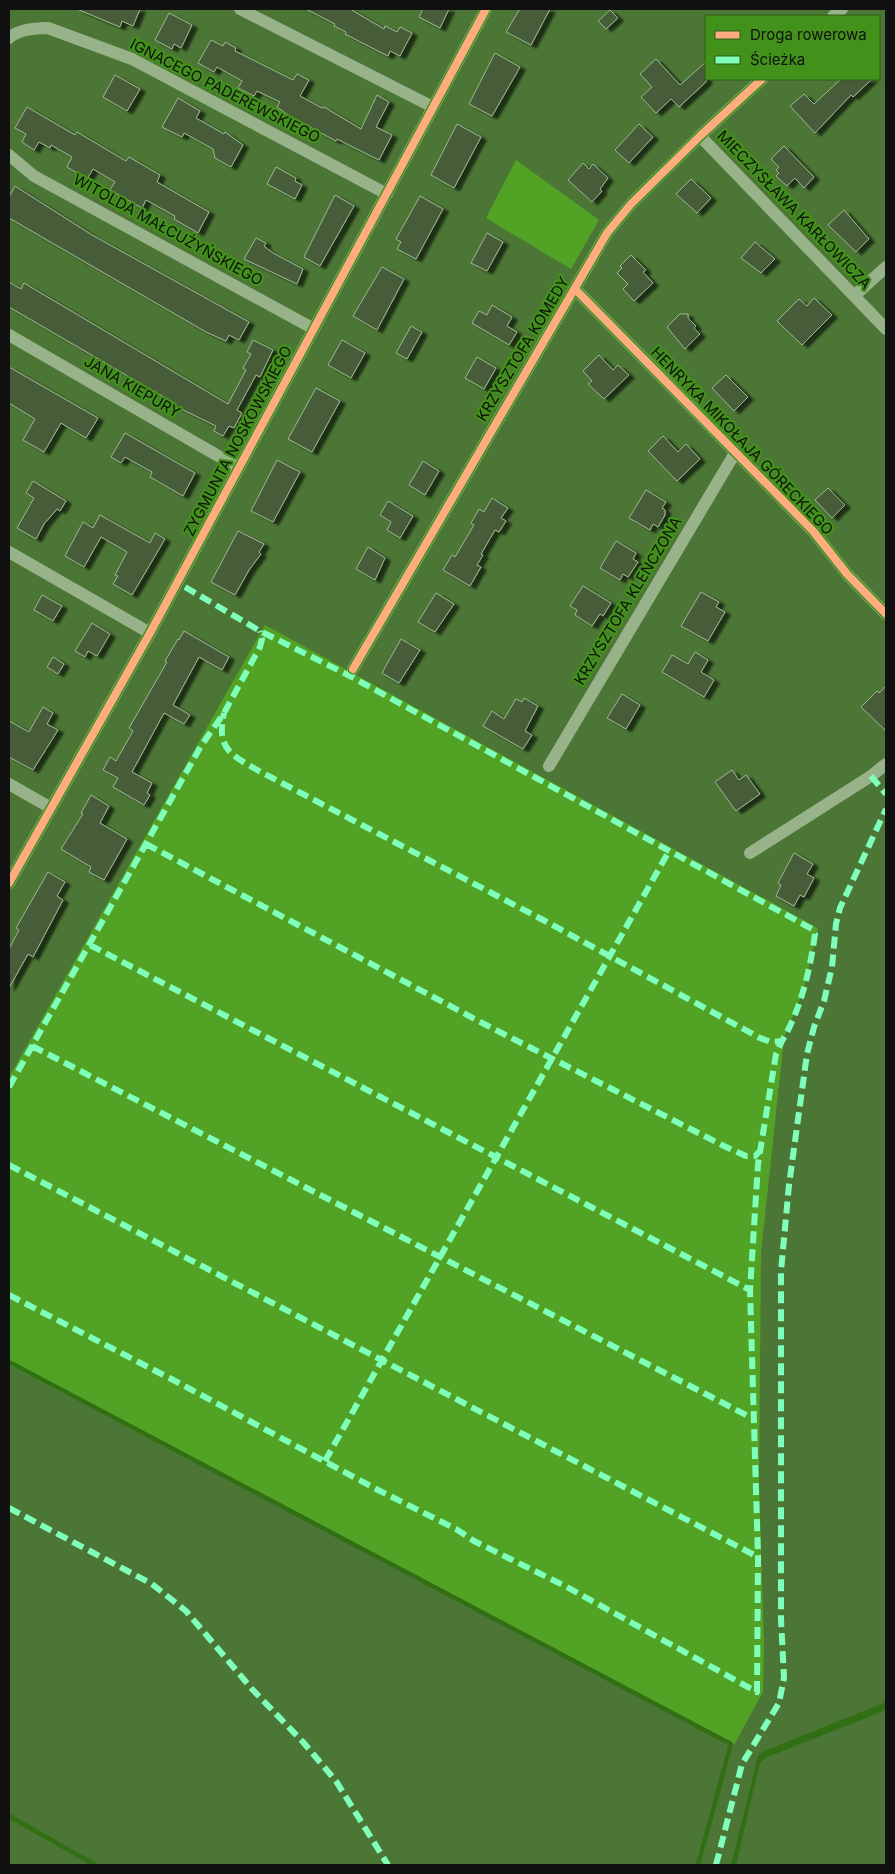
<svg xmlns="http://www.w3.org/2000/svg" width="895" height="1874" viewBox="0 0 895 1874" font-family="Inter,sans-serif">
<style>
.green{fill:#52a325}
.water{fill:#326f14}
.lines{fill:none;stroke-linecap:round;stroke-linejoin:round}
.stream{stroke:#326f14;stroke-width:4.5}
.building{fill:#465c39;stroke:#9fb791;filter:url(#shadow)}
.street{stroke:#98b28a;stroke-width:12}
.quiet{stroke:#80ffba;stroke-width:6;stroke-dasharray:12 6;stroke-linecap:butt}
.cycleway-casing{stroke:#42911a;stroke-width:11}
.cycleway{stroke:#ffac80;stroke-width:8}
.labels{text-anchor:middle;stroke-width:4.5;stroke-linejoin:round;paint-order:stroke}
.street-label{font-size:15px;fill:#111;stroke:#42911a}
</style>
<defs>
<filter id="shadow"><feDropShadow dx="5.5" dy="3" stdDeviation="1" flood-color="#0009"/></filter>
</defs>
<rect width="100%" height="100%" fill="#4b7635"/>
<path class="green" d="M516 160 599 220 571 269 486 218Z
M265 625 818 928 803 992 784 1038 761 1253 759 1482 764 1643 763 1692 734 1745 9 1365V1077Z"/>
<path class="water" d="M886 1702V1710L765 1758 760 1763 736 1865H731L758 1756 764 1751Z"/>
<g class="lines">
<path class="stream" d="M9 1362 731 1744 698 1865
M9 1816 95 1865"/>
</g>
<path class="building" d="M77 9H140L133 26 122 21 120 27Z
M306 9H350L384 29 385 26 397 32 400 27 412 33 400 56 390 51 388 56 345 34 346 32 334 26 335 24Z
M423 9H449L440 28 419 17Z
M520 9H550L531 45 506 32Z
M610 10 618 18 606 29 598 21Z
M169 13 192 25 181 48 174 44 172 49 155 40Z
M211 40 223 46 225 42 236 48 235 51 293 80 297 74 309 80 300 96 322 108 324 107 361 129 377 95 389 102 376 127 392 135 379 160 337 139 336 141 288 115 277 107 280 102 257 91 254 96 238 88 242 81 217 67 214 72 198 63Z
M495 53 520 67 492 116 469 104Z
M656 59 680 85 706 62V82L679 107 671 99 656 113 641 97 652 87 640 74Z
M115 75 140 89 127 111 103 97Z
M841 79H872L853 97 851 95 815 133 790 106 804 94 814 104Z
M178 98 200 111 196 118 224 134 225 132 243 145 231 167 215 158 213 149 184 133 182 137 162 127Z
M27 107 75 135 77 132 126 161 129 157 160 175 157 182 209 212 198 233 174 219 175 216 146 200 142 208 110 190 115 182 93 169 87 179 67 167 72 157 51 145 50 148 39 142 34 150 22 142 26 134 15 128Z
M457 124 481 137 454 188 431 175Z
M639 124 653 137 629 163 615 150Z
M784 146 814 177 804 188 795 178 787 186 776 176 779 173 776 170 779 167 771 159Z
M583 163 589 169 593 164 608 178 600 189 602 191 592 202 568 180Z
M276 167 296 178 295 181 302 185 295 199 267 184Z
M691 179 711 198 697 213 676 194Z
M15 186 92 235 249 322 239 340 229 335 226 341 206 332 9 218V197Z
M335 195 354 206 320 266 304 257Z
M420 196 443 209 416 259 397 249 401 242 396 239Z
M844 210 869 239 856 252 828 225Z
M487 233 503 242 487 271 471 263Z
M256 238 266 243 264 246 273 253 303 269 297 284 244 259Z
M755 242 775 259 761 273 741 258Z
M631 255 646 270 643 272 653 283 634 301 623 289 628 284 617 273 622 268 620 266Z
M382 267 404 279 377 330 353 316Z
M9 282 21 289 24 283 228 404 246 370 243 368 251 354 247 352 253 340 273 350 260 377 256 375 237 410 242 413 234 428 229 426 223 436 214 431 216 426 175 406 176 404 9 307Z
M814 298 832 315 802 345 777 321 799 299 807 306Z
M492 305 512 317 507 326 517 332 509 345 472 323 479 311 487 315Z
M680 314H688V318L696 326 694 328 700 334 685 349 667 327Z
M411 326 422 332 407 359 396 353Z
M342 340 365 353 351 378 328 365Z
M599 355 613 370 618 365 629 375 604 399 588 384 592 381 583 371Z
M477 357 496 368 484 389 465 378Z
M9 367 98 418 86 438 61 423 44 452 23 440 35 419 9 403Z
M726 375 748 397 734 411 712 388Z
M316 388 340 401 312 452 288 439Z
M125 433 195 473 183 496 150 477 152 472 125 457 121 463 111 457Z
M663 436 678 452 686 444 700 459 677 481 648 451Z
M277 460 300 472 273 522 251 511Z
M423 461 439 471 425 495 409 485Z
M33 481 66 501 60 511 57 509 44 524 36 539 17 528 34 498 26 493Z
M828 488 845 505 832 518 815 500Z
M646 490 666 502 662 508 665 510V515L658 527 653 524 650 530 629 518Z
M492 498 508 508 501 518 506 521 499 532 495 530 481 554 483 555 477 565 481 567 470 586 443 570 452 555 455 557 474 525 471 523 479 509 484 512Z
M388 501 413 516 400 538 387 530 391 522 380 515Z
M100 515 150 543 155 533 165 539 132 595 113 584 118 576 115 575 127 552 115 545 101 537 84 567 65 556 83 522 93 528Z
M238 531 264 544 259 552 261 554 249 570 235 595 211 582Z
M616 541 636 553 633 559 638 562 628 577 623 574 620 580 600 568Z
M368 547 385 558 375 580 356 569Z
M583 586 611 603 603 616 600 614 592 626 575 615 577 610 570 606Z
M701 592 719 602 716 607 725 612 708 641 681 626Z
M436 593 454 604 435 632 418 622Z
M42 595 62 606 53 621 34 610Z
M92 623 110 634 97 656 88 651 85 657 75 651Z
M184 631 229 657 222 670 199 657 173 705 190 715 184 724 164 713 132 772 152 783 147 793 150 795 144 805 113 787 118 778 103 770 110 757 116 761 133 731 129 728 167 662 165 661 178 639 179 640Z
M401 639 420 650 399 683 382 673Z
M695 652 708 660 701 672 714 680 704 697 662 672 672 655 688 664Z
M53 657 64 664 58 674 47 667Z
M886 686V731L861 707 877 691 879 693Z
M622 694 640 705 626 729 607 718Z
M524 698 538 706 525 731 532 735 523 749 483 726 492 711 504 719 516 699 522 702Z
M43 707 53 713 47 724 58 730 33 770 9 757V721L29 732Z
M732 770 739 780 746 775 760 794 736 811 715 782Z
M91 795 109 806 100 823 127 839 104 880 89 872 91 867 61 849 83 814 81 813Z
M794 853 813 864 807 874 814 878 804 897 800 895 794 906 776 896 781 885 778 883Z
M48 872 65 882 57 896 63 900 33 957 28 954 9 988V949L19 930 16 928Z"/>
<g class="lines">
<path class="street" d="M240 9 433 107
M833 16 842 9
M9 38C19 29 35 28 48 28L132 59 387 194
M700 136 886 329
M9 155 34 176 314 329
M575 289 813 531 847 574 886 614
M854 296 886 267
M9 335 239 468
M9 552 150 633
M353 669 607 233 631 204 700 136 762 79
M549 766 735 453
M9 784 51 808
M750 853 871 776 886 764
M9 883 150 633 486 9"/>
<path class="quiet" d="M185 587 260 631 348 675 812 929 815 934C810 970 801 1009 782 1041L771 1042 760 1038 547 922 259 771C231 755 216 749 224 713
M871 776 886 794
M146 844 486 1025 726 1147 746 1156H755L760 1151
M90 945 750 1290
M32 1046 752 1418
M9 1087 201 746 224 713 260 647 262 639 260 631
M9 1165 758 1557
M9 1295 177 1382 378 1490 456 1529 474 1541 565 1586 757 1692 758 1557 750 1290 758 1164 776 1054 782 1041
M325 1461 669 851
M9 1508 152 1584 186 1611 252 1689 303 1742 336 1781 388 1865
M716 1865 742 1764 779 1703 784 1678 781 1619V1271L789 1185 807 1054 814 1027 824 1001 832 967 836 924 840 908 886 809"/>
<defs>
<path id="cycleway" d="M575 289 813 531 847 574 886 614
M353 669 607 233 631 204 700 136 762 79
M9 883 150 633 486 9"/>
</defs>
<use href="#cycleway" class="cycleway-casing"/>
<use href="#cycleway" class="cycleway"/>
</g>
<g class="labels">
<g class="street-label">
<text transform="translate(225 91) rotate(27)" y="5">IGNACEGO PADEREWSKIEGO</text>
<text transform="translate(794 210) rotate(46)" y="5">MIECZYSŁAWA KARŁOWICZA</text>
<text transform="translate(168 230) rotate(29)" y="5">WITOLDA MAŁCUŻYŃSKIEGO</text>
<text transform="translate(523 349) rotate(-59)" y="5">KRZYSZTOFA KOMEDY</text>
<text transform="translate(132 387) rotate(30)" y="5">JANA KIEPURY</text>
<text transform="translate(238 441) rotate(-62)" y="5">ZYGMUNTA NOSKOWSKIEGO</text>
<text transform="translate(742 441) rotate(46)" y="5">HENRYKA MIKOŁAJA GÓRECKIEGO</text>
<text transform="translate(628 601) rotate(-59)" y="5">KRZYSZTOFA KLENCZONA</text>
</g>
</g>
<rect width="895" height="1874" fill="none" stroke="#111111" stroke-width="20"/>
<rect x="705" y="15" width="175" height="65" fill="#42911a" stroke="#2e5e16"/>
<rect x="715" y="31" width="25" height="8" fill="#ffac80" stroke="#2e5e16"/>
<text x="750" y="40" font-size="15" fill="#111111">Droga rowerowa</text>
<rect x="715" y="56" width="25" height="8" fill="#80ffba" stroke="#2e5e16"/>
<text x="750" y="65" font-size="15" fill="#111111">Ścieżka</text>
</svg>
